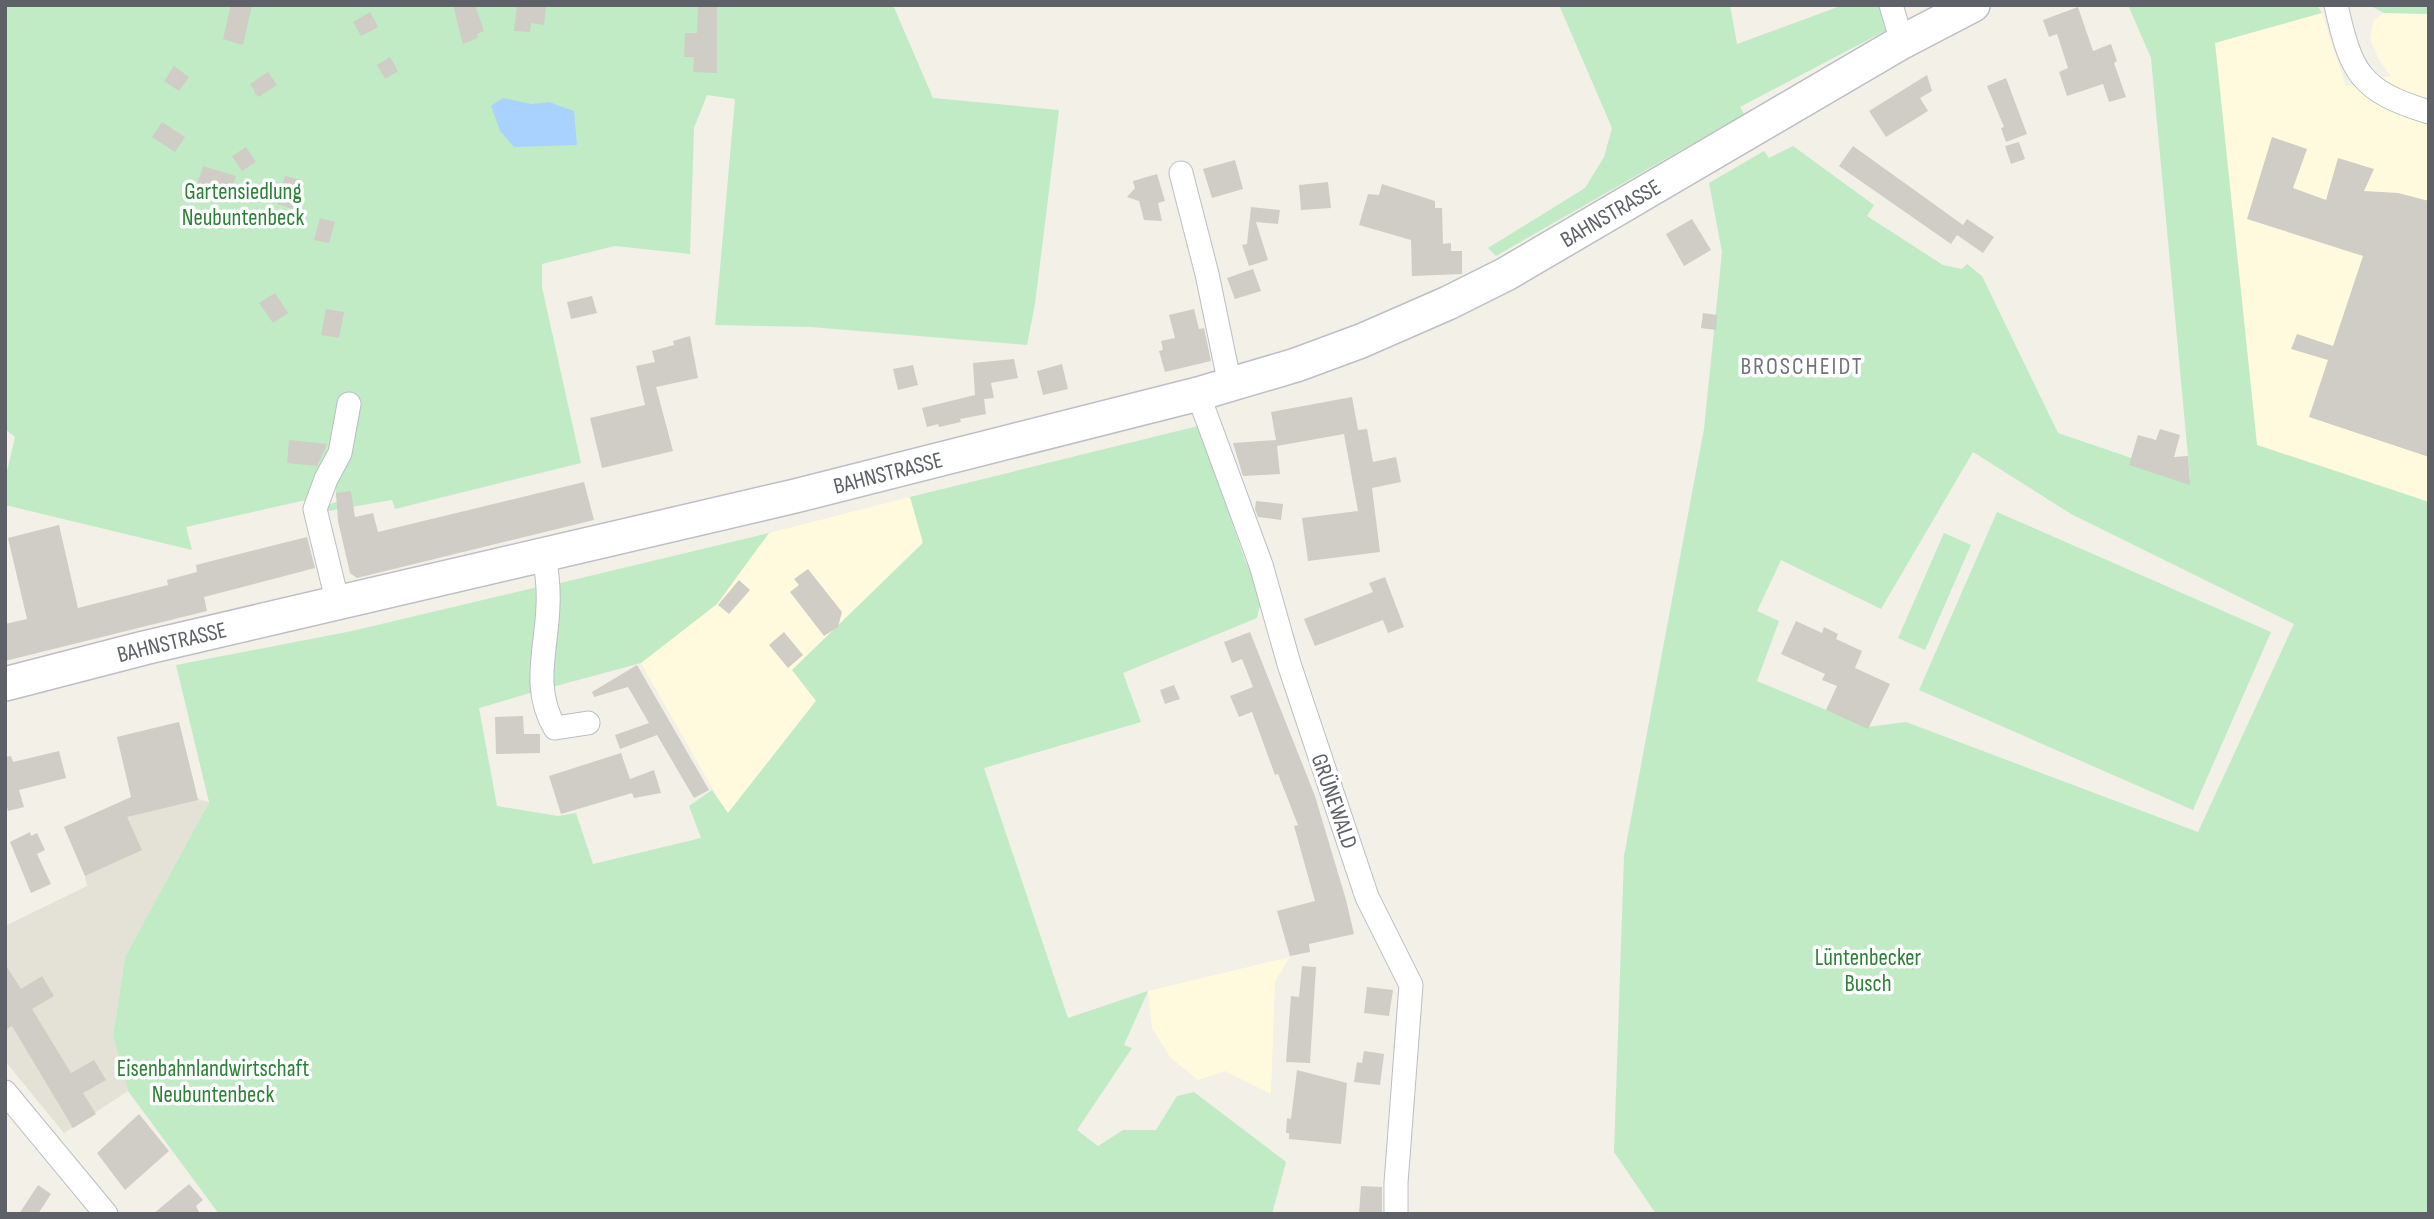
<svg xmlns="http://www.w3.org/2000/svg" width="2434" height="1219" viewBox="0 0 2434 1219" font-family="'Sofia Sans Condensed',sans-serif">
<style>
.commercial{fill:#fffade}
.education{fill:#e4e2d7}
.green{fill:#c1ebc5;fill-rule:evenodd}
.water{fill:#a9d2ff}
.building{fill:#cfcdc5}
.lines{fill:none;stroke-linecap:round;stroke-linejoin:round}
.street-casing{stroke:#bbbec3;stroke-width:25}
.secondary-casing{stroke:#bcbfc5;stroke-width:36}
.street{stroke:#fff;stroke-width:23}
.secondary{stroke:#fff;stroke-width:33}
.labels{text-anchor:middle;stroke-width:7;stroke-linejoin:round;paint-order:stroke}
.park-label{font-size:23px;fill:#2b8136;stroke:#fff}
.street-label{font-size:23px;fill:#5e6268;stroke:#fff}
.neighbourhood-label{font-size:24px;letter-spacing:2px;fill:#6f747a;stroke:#fff}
</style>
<rect width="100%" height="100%" fill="#f2f0e7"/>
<path class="commercial" d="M2322 13 2346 86 2391 76 2379 60 2370 39 2373 21 2384 13 2429 14V502L2257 445 2215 42Z
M910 497 923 542 792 670 816 700 727 814 641 663 717 604 769 533Z
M1290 957 1275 981 1271 1094 1225 1071 1198 1080 1170 1057 1152 1028 1148 991Z"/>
<path class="education" d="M179 722 198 799 209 802 125 957 113 1036 128 1091 64 1133 5 1061V926L87 886 85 876 64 827 132 798 117 737Z"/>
<path class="green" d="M5 5H893L933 98 1059 110 1035 304 1027 345 811 327 715 325 735 99 707 95 694 128 690 254 615 246 542 264V287L581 463 395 509 392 500 328 511 326 505 337 502 333 471 317 473 306 500 186 527 192 550 5 505V480L15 437 6 430 5 426Z
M1559 5H1730L1737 44 1843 5H1881L1887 30 1740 107 1744 114 1496 256 1488 248 1585 188 1604 157 1612 128Z
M2128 5H2317L2322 13 2215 43 2257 445 2429 502V1214H1656L1614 1152 1624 856 1704 429 1722 252 1709 183 1764 151 1769 158 1793 146 1874 205 1867 216 1943 265 1962 269 1967 264 1982 276 2058 433 2190 478 2151 58ZM1973 452 2071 514 2294 624 2198 832 1906 722 1867 727 1757 681 1779 621 1757 611 1781 560 1881 609Z
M2369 5H2429V14L2384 13Z
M1198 426 1245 560 1266 599 1260 605 1257 618 1123 673 1141 722 984 768 1068 1018 1148 991 1124 1045 1132 1048 1077 1130 1098 1146 1123 1130H1156L1177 1096 1194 1092 1286 1162 1272 1214H219L128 1091 113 1036 125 957 209 802 176 665 352 631 542 586 537 691 479 708 497 806 558 816 576 813 593 864 701 838 689 806 712 790 728 813 816 701 792 670 923 543 910 497Z
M1997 512 2271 632 2193 810 1919 690Z
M769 533 717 604 641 663 545 689 552 585Z
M1944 533 1971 545 1925 650 1898 638Z"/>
<path class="water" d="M503 98 532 104 549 102 574 111 577 145 514 147 500 131 491 106Z"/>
<path class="building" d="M231 5H252L243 45 223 39Z
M453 5H475L484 31 477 34 478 38 463 44Z
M517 5H546L544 25 531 23 530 32 514 31Z
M698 5H717V73L693 72 694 57H684L685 33H697Z
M2078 7 2093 51 2111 44 2117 61 2114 63 2126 97 2109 102 2103 84 2067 96 2059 72 2068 68 2057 34 2049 37 2043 20Z
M370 12 378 27 361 36 353 22Z
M390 57 398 71 385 79 377 65Z
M174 66 189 77 179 91 164 81Z
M268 72 277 85 258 97 250 84Z
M1927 75 1932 91 1920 98 1928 111 1886 137 1869 111Z
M2006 78 2027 134 2006 142 2001 128 2004 127 1987 86Z
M162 122 185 137 175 152 152 137Z
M2272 137 2307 149 2293 188 2326 200 2338 158 2374 169 2364 191 2398 193 2429 201V457L2309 417 2328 360 2291 349 2297 334 2333 346 2363 256 2247 219Z
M2019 142 2025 159 2011 164 2005 146Z
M1853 146 1963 225 1967 219 1994 237 1983 253 1957 235 1951 244 1839 166Z
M246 147 256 162 242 171 232 156Z
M1235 160 1243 189 1212 198 1203 169Z
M203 166 236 176 229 199 196 188Z
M1157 174 1165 201 1158 203 1162 221 1144 220 1139 201 1127 197 1135 188 1133 181Z
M285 176 301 180 293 209 277 204Z
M1328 182 1331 208 1301 210 1299 185Z
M1382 184 1435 201V208H1442L1443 244 1451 243V251H1462V274L1412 276 1411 240 1359 225 1368 194 1379 195Z
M1251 207 1280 210 1278 224 1256 222 1268 260 1249 266 1242 245 1247 244Z
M320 218 335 222 329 243 314 240Z
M1692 219 1711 250 1684 266 1666 234Z
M1253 269 1261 291 1235 299 1227 278Z
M275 293 288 313 273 323 259 303Z
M592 296 597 313 571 319 567 302Z
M326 309 344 312 339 338 321 335Z
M1194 309 1199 329 1204 328 1211 361 1165 372 1159 351 1163 350 1161 341 1175 338 1169 315Z
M1703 313 1717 315 1716 330 1701 328Z
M690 336 698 378 656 387 673 451 602 468 590 418 645 405 636 366 655 362 652 351 674 345 673 341Z
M1014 359 1018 378 991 383 994 398 984 399 986 414 960 419 961 422 939 427 938 424 927 427 922 408 975 395 973 363Z
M1062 364 1068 389 1043 395 1037 371Z
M913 365 918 385 898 390 893 369Z
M1352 397 1358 430 1367 429 1373 462 1396 457 1401 482 1372 488 1380 552 1308 561 1302 518 1358 511 1344 434 1277 446 1280 474 1243 476 1233 443 1276 440 1271 412Z
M2160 429 2180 435 2174 457 2188 456 2190 485 2129 465 2138 435 2156 440Z
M289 440 327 444 317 466 287 463Z
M584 482 594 520 357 578 350 573 338 521 336 493 351 491 355 517 373 513 378 532Z
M1256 501 1283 504 1281 520 1258 517 1255 509Z
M59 525 78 608 168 585 167 580 197 572 196 565 307 537 315 568 204 597 207 611 5 661V624L27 619 8 538Z
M808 569 842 612 838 627 824 636 790 592 799 585 794 579Z
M1385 577 1404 627 1388 633 1383 620 1315 646 1304 619 1373 592 1369 583Z
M739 580 750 590 729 614 718 605Z
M1796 621 1822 633 1824 627 1838 634 1836 639 1862 651 1855 668 1890 684 1868 729 1826 710 1837 686 1822 680 1825 674 1781 654Z
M784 632 803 655 788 668 769 645Z
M1250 632 1315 796 1346 900 1354 934 1309 944 1310 952 1290 956 1277 911 1315 901 1294 826 1298 825 1278 774 1275 775 1252 712 1239 717 1230 696 1253 687 1242 659 1232 663 1224 642Z
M637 665 709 790 694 798 657 735 620 749 615 735 649 723 628 687 594 697 592 692Z
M1174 685 1180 699 1165 704 1160 690Z
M523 716 524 734H540V753L496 754 495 717Z
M179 722 198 800 127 817 142 850 85 876 64 827 131 797 117 737Z
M59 751 66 778 19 790 24 807 8 811 5 799V757L11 756 13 762Z
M621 753 630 779 654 770 661 793 634 798 632 793 561 814 549 776Z
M30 832 31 836 37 833 45 850 37 854 51 884 31 893 10 842Z
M5 964 21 989 42 976 54 996 32 1009 71 1073 94 1060 106 1080 83 1093 96 1114 73 1128 12 1026 5 1030Z
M1302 966 1316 967 1310 1063 1286 1062 1291 996 1299 997Z
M1367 987 1393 990 1389 1016 1364 1013Z
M1364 1051 1384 1054 1380 1085 1354 1082 1357 1062 1362 1063Z
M1297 1070 1347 1083 1341 1144 1289 1139V1133H1286L1287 1118 1291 1119Z
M139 1114 169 1151 125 1190 97 1153Z
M189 1184 203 1200 196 1206 200 1214H153Z
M38 1185 51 1194 38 1214H19Z
M1361 1186 1382 1187V1214H1359Z"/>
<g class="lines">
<defs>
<path id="street" d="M1891 5 1902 42
M2336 5C2351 73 2360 91 2429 112
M1181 173 1207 274 1230 385
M1198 394 1261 565 1289 664 1367 897 1411 985 1396 1183V1214
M544 555C547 572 549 588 548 605 547 649 531 687 555 728L588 723
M338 604 315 509 326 479 340 453 349 404
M5 1092 106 1214"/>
<g id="secondary">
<path id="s1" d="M5 684 144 648 795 496 1198 394 1296 365 1361 341 1448 303 1506 274 1902 42 1973 5"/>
</g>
</defs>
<use href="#street" class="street-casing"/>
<use href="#secondary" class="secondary-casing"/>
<use href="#street" class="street"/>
<use href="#secondary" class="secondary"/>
</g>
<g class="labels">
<g class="park-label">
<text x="243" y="199">Gartensiedlung<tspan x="243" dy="26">Neubuntenbeck</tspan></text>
<text x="1868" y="965">Lüntenbecker<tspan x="1868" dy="26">Busch</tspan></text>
<text x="213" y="1076">Eisenbahnlandwirtschaft<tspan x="213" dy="26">Neubuntenbeck</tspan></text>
</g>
<g class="street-label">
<text dy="8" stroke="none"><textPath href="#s1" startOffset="1680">BAHNSTRASSE</textPath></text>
<text dy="8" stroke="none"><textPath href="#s1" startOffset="908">BAHNSTRASSE</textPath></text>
<text dy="8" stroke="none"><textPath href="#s1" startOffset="172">BAHNSTRASSE</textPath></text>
<text transform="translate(1335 801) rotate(71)" y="8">GRÜNEWALD</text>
</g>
<g class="neighbourhood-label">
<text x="1802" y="374">BROSCHEIDT</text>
</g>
</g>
<rect width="2434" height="1219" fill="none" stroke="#5e6268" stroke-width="14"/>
</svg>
